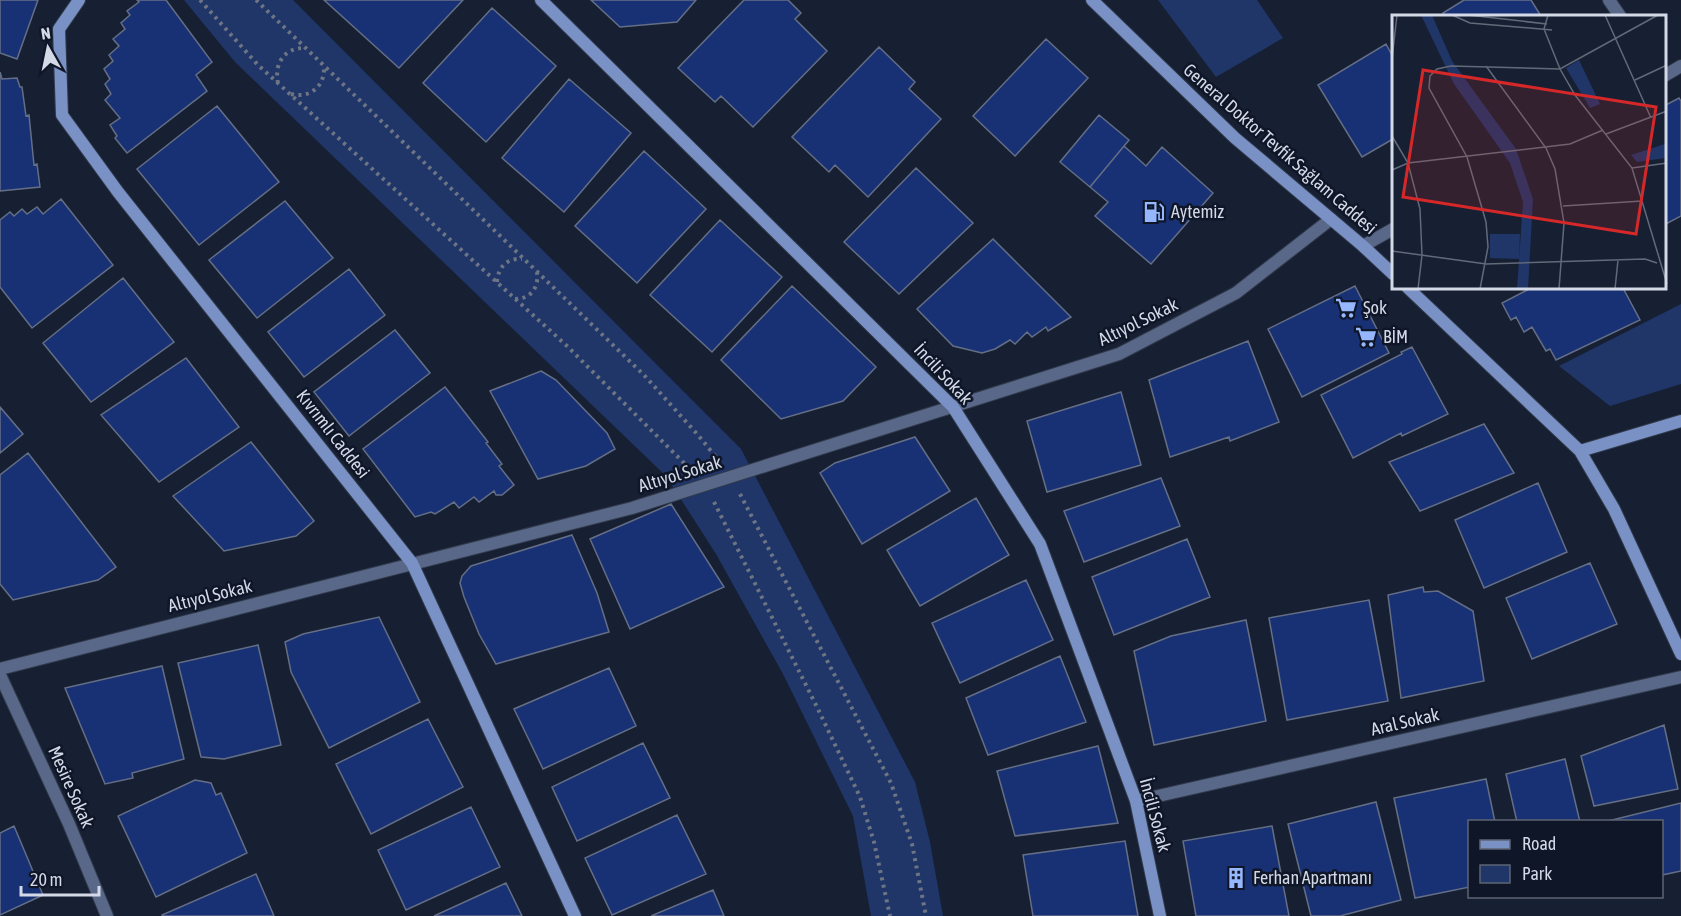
<svg xmlns="http://www.w3.org/2000/svg" width="1681" height="916" viewBox="0 0 1681 916" font-family="'Asap Condensed',sans-serif">
<style>
.green{fill:#203568}
.building{fill:#183175;stroke:#646e85;stroke-width:1.5}
.lines{fill:none;stroke-linecap:round;stroke-linejoin:round}
.street-casing{stroke:#313a4b;stroke-width:14}
.secondary-casing{stroke:#313a4b;stroke-width:14}
.path{stroke:#6d7585;stroke-width:4;stroke-dasharray:3 4.5;stroke-linecap:butt}
.street{stroke:#596888;stroke-width:12}
.secondary{stroke:#7991c5;stroke-width:12}
.labels{text-anchor:middle;stroke-width:5;stroke-linejoin:round;paint-order:stroke}
.street-label{font-size:18px;fill:#d3d9e6;stroke:#0e1628}
.poi-label{font-size:18px;fill:#d3d9e6;stroke:#0e1628;text-anchor:start}
.inset-road{fill:none;stroke:#626a7a;stroke-width:1.5}
.view{fill:#d62828;fill-opacity:0.15;stroke:#d62828;stroke-width:3}
.inset-edge{fill:none;stroke:#d3d9e6;stroke-width:3}
</style>
<rect width="100%" height="100%" fill="#172032"/>
<path class="green" d="M184 0H293L741 449 915 782 930 842 943 916H871L853 816 783 674 716 554 666 476 235 62Z
M1158 0H1257L1283 38 1216 77Z
M1681 304V384L1610 406 1559 366Z"/>
<path class="building" d="M0 0H38L17 59 0 53Z
M137 0H166L212 62 196 75 207 91 127 153 115 138 117 136 110 125 120 118 105 100 111 94 105 84 110 79 104 69 113 61 109 55 119 46 113 39 125 29 121 23 130 15 127 11 139 2Z
M324 0H463L399 68Z
M591 0H696L677 22 620 27Z
M744 0H788L801 13 795 19 827 51 753 127 721 96 715 102 678 68Z
M1464 0H1531L1541 16H1445L1443 13Z
M492 8 556 66 486 142 423 83Z
M1046 39 1088 78 1015 156 973 116Z
M1386 44 1393 57V139L1362 157 1318 85Z
M879 47 915 82 909 89 941 119 868 197 835 165 829 172 792 137Z
M0 72 2 79 17 78 20 87H22L26 116 29 115 34 165 37 164 40 187 0 191Z
M569 79 631 133 564 212 502 158Z
M1679 98 1681 101V216L1664 225V106Z
M217 106 279 182 199 245 137 169Z
M1099 115 1129 140 1090 187 1060 162Z
M1124 146 1146 166 1162 147 1213 193 1151 264 1095 216 1108 202 1090 187Z
M644 151 706 209 637 283 575 226Z
M916 168 973 223 899 294 844 242Z
M61 199 113 265 32 328 0 287V220L10 212 14 216 22 209 27 214 37 207 43 214Z
M285 201 333 258 257 318 209 260Z
M720 220 782 277 712 352 650 295Z
M993 239 1071 317 1048 331 1046 327 1032 337 1027 332 1015 344 1010 340 995 349 982 353 953 346 917 309Z
M349 269 385 315 304 377 268 332Z
M123 278 174 342 91 402 43 343Z
M792 286 876 367 843 401 781 419 721 360Z
M1355 286 1389 353 1302 397 1268 329Z
M1531 288H1623L1640 320 1556 360 1550 349 1546 351 1532 327 1524 332 1516 317 1511 320 1502 303Z
M395 330 430 373 349 436 314 392Z
M1248 341 1279 422 1230 441 1229 437 1170 457 1149 380Z
M1412 347 1448 414 1402 436 1401 433 1353 458 1321 395 1402 354 1401 352Z
M186 358 239 427 159 482 101 415Z
M541 371 556 380 607 433 615 449 586 466 538 479 490 391Z
M445 387 488 442 486 443 502 464 499 466 514 485 502 495H496L494 491 479 502 474 497 459 508 454 502 435 514 431 512 415 517 363 449Z
M1121 392 1141 465 1047 492 1027 421Z
M0 407 23 434 0 453Z
M1484 424 1514 473 1420 511 1389 462Z
M915 437 950 491 862 544 820 473 835 463Z
M251 442 314 521 296 536 224 551 173 496Z
M28 453 116 567 98 580 13 600 0 584V475Z
M1161 478 1180 526 1084 562 1064 511Z
M1538 483 1567 552 1484 588 1455 520Z
M976 498 1009 555 920 606 887 550Z
M671 504 724 587 630 629 590 539Z
M572 535 597 593 609 632 496 664 479 634 464 597 460 583 462 576 471 566Z
M1187 539 1210 597 1114 635 1092 577Z
M1590 563 1617 624 1532 659 1506 598Z
M1026 580 1053 640 960 683 932 623Z
M1423 587 1424 592 1438 591 1473 611 1484 681 1401 698 1388 595Z
M1369 600 1388 701 1287 720 1269 618Z
M379 617 420 702 329 748 291 672 285 642 303 634Z
M1246 620 1266 721 1154 745 1134 651 1171 636Z
M258 645 281 745 224 759 201 757 178 663Z
M1060 656 1086 722 988 755 966 698Z
M162 666 184 759 132 773 133 778 105 784 65 688Z
M609 668 636 726 543 769 514 709Z
M428 719 463 787 371 834 336 764Z
M1664 725 1678 789 1594 806 1581 756Z
M643 743 670 798 577 841 552 787Z
M1098 746 1118 823 1015 836 997 771Z
M1565 759 1580 822H1517L1506 774Z
M1486 779 1495 822H1470V887L1415 898 1394 798Z
M195 780 211 783 216 795 221 793 247 853 156 897 118 816Z
M1376 802 1401 900 1340 916H1311L1288 824Z
M1681 803V871L1662 875V822H1604Z
M471 807 500 867 406 910 378 850Z
M677 815 706 874 612 915 585 858Z
M14 826 43 895 0 915V833Z
M1272 826 1289 916H1196L1183 841Z
M1125 841 1138 916H1033L1023 855Z
M256 874 274 916H162V915Z
M506 883 522 916H434Z
M713 890 724 916H651Z"/>
<g class="lines">
<defs>
<path id="street" d="M1609 0 1620 16
M1664 76 1681 66
M1363 246 1393 229
M0 669 632 508 1119 354 1236 293 1331 219
M0 675 69 824 107 916
M1136 801 1681 677"/>
<path id="secondary" d="M79 0 59 29 62 115 118 192 412 563 575 916
M541 0 953 407 1040 544 1136 801 1160 916
M1092 0 1235 138 1363 246 1393 274
M1408 288 1580 451 1614 509 1681 654
M1580 451 1681 421"/>
</defs>
<use href="#street" class="street-casing"/>
<use href="#secondary" class="secondary-casing"/>
<path class="path" d="M200 0 258 65 567 346 690 469
M256 0 644 375 698 435 720 462
M278 83C274 64 284 48 304 48
M291 94C310 99 325 86 324 67
M497 282C498 267 507 258 522 259
M515 299C531 299 539 287 537 273
M740 494 891 783 912 844 926 916
M714 502 817 707 860 797 874 842 890 916"/>
<use href="#street" class="street"/>
<use href="#secondary" class="secondary"/>
</g>
<defs>
<symbol id="fuel-bare" viewBox="-9 -9 18 18"><path d="M-5.5-6h7V0h2V4h1.3V-2.5L3-4.5l.8-.8L6-3V5H2.5V1h-1V6h-7ZM-4.2-4.7v3.2H.2V-4.7Z" fill="#96b6fd" stroke="#0e1628" stroke-width="2.5" paint-order="stroke"/></symbol>
<symbol id="supermarket-bare" viewBox="-9 -9 18 18"><path d="M-6-5.5h2.5l.6 2H6L4.5 2H-2.5L-4.4-4H-6ZM-1.5 3.2a1.3 1.3 0 1 0 .1 0ZM3 3.2a1.3 1.3 0 1 0 .1 0Z" fill="#96b6fd" stroke="#0e1628" stroke-width="2.5" paint-order="stroke"/></symbol>
<symbol id="building-bare" viewBox="-9 -9 18 18"><path d="M-4-6H4V6H1V3H-1V6H-4ZM-2.5-4.3h1.7v1.8h-1.7ZM.8-4.3h1.7v1.8H.8ZM-2.5-1h1.7V.8h-1.7ZM.8-1h1.7V.8H.8Z" fill="#96b6fd" stroke="#0e1628" stroke-width="2.5" paint-order="stroke"/></symbol>
</defs>
<g fill-rule="evenodd">
<use href="#fuel-bare" x="1139" y="197" width="30" height="30"/>
<use href="#supermarket-bare" x="1331" y="293" width="30" height="30"/>
<use href="#supermarket-bare" x="1351" y="322" width="30" height="30"/>
<use href="#building-bare" x="1221" y="863" width="30" height="30"/>
</g>
<g class="labels">
<g class="street-label">
<text transform="translate(1280 149) rotate(41)" y="6">General Doktor Tevfik Sağlam Caddesi</text>
<text transform="translate(1138 322) rotate(-26)" y="6">Altıyol Sokak</text>
<text transform="translate(943 374) rotate(47)" y="6">İncili Sokak</text>
<text transform="translate(333 434) rotate(52)" y="6">Kıvrımlı Caddesi</text>
<text transform="translate(680 474) rotate(-17)" y="6">Altıyol Sokak</text>
<text transform="translate(210 596) rotate(-14)" y="6">Altıyol Sokak</text>
<text transform="translate(1405 722) rotate(-13)" y="6">Aral Sokak</text>
<text transform="translate(71 787) rotate(66)" y="6">Mesire Sokak</text>
<text transform="translate(1155 815) rotate(75)" y="6">İncili Sokak</text>
</g>
<g class="poi-label">
<text x="1171" y="218">Aytemiz</text>
<text x="1363" y="314">Şok</text>
<text x="1383" y="343">BİM</text>
<text x="1253" y="884">Ferhan Apartmanı</text>
</g>
</g>
<g transform="translate(1392 15)">
<rect width="274" height="274" fill="#172032"/>
<path d="M29 0H40L60 46 124 134 141 184 136 274H125L131 187 118 148 62 69ZM187 45 208 89 198 93 174 53ZM273 129 274 143 245 147 239 140ZM98 219H128L127 244 98 243Z" fill="#203568"/>
<path class="inset-road" d="M60 0 78 8 160 15M76 0 155 9M156 0 152 14 168 54 183 80 240 153 275 269M213 0 259 103M0 44 5 0M94 51 154 133 163 154 172 208 167 274M243 65 275 50M214 119 275 96M0 121 16 148 28 194 30 240 26 274M240 153 275 148M0 155 16 148 178 129 211 115M171 191 250 186M0 236 94 249 253 244 265 248M88 274 96 232 94 207 75 142 37 73 38 61 45 54 59 51 168 54 266 0M223 274 226 245"/>
<path class="view" d="M31 55 264 92 244 219 11 182Z"/>
<rect width="274" height="274" class="inset-edge"/>
</g>
<rect x="1468" y="820" width="195" height="78" fill="#0e1628" stroke="#5d6474" stroke-width="1.5"/>
<rect x="1480" y="840" width="30" height="9" fill="#7991c5" stroke="#5d6474" stroke-width="1.5"/>
<text x="1522" y="850" font-size="18" fill="#d3d9e6">Road</text>
<rect x="1480" y="865" width="30" height="18" fill="#203568" stroke="#5d6474" stroke-width="1.5"/>
<text x="1522" y="880" font-size="18" fill="#d3d9e6">Park</text>
<g transform="translate(48 48) rotate(351)" stroke="#0e1628" stroke-width="4.5" paint-order="stroke">
<path d="M0-4.5L10 22L0 15L-10 22Z" fill="#d3d9e6"/>
<text y="-9" font-size="16" font-weight="bold" text-anchor="middle" fill="#d3d9e6">N</text>
</g>
<path d="M21 886v9h78v-9" fill="none" stroke="#d3d9e6" stroke-width="3"/>
<text x="30" y="886" font-size="18" fill="#d3d9e6" stroke="#0e1628" stroke-width="4.5" paint-order="stroke">20 m</text>
</svg>
